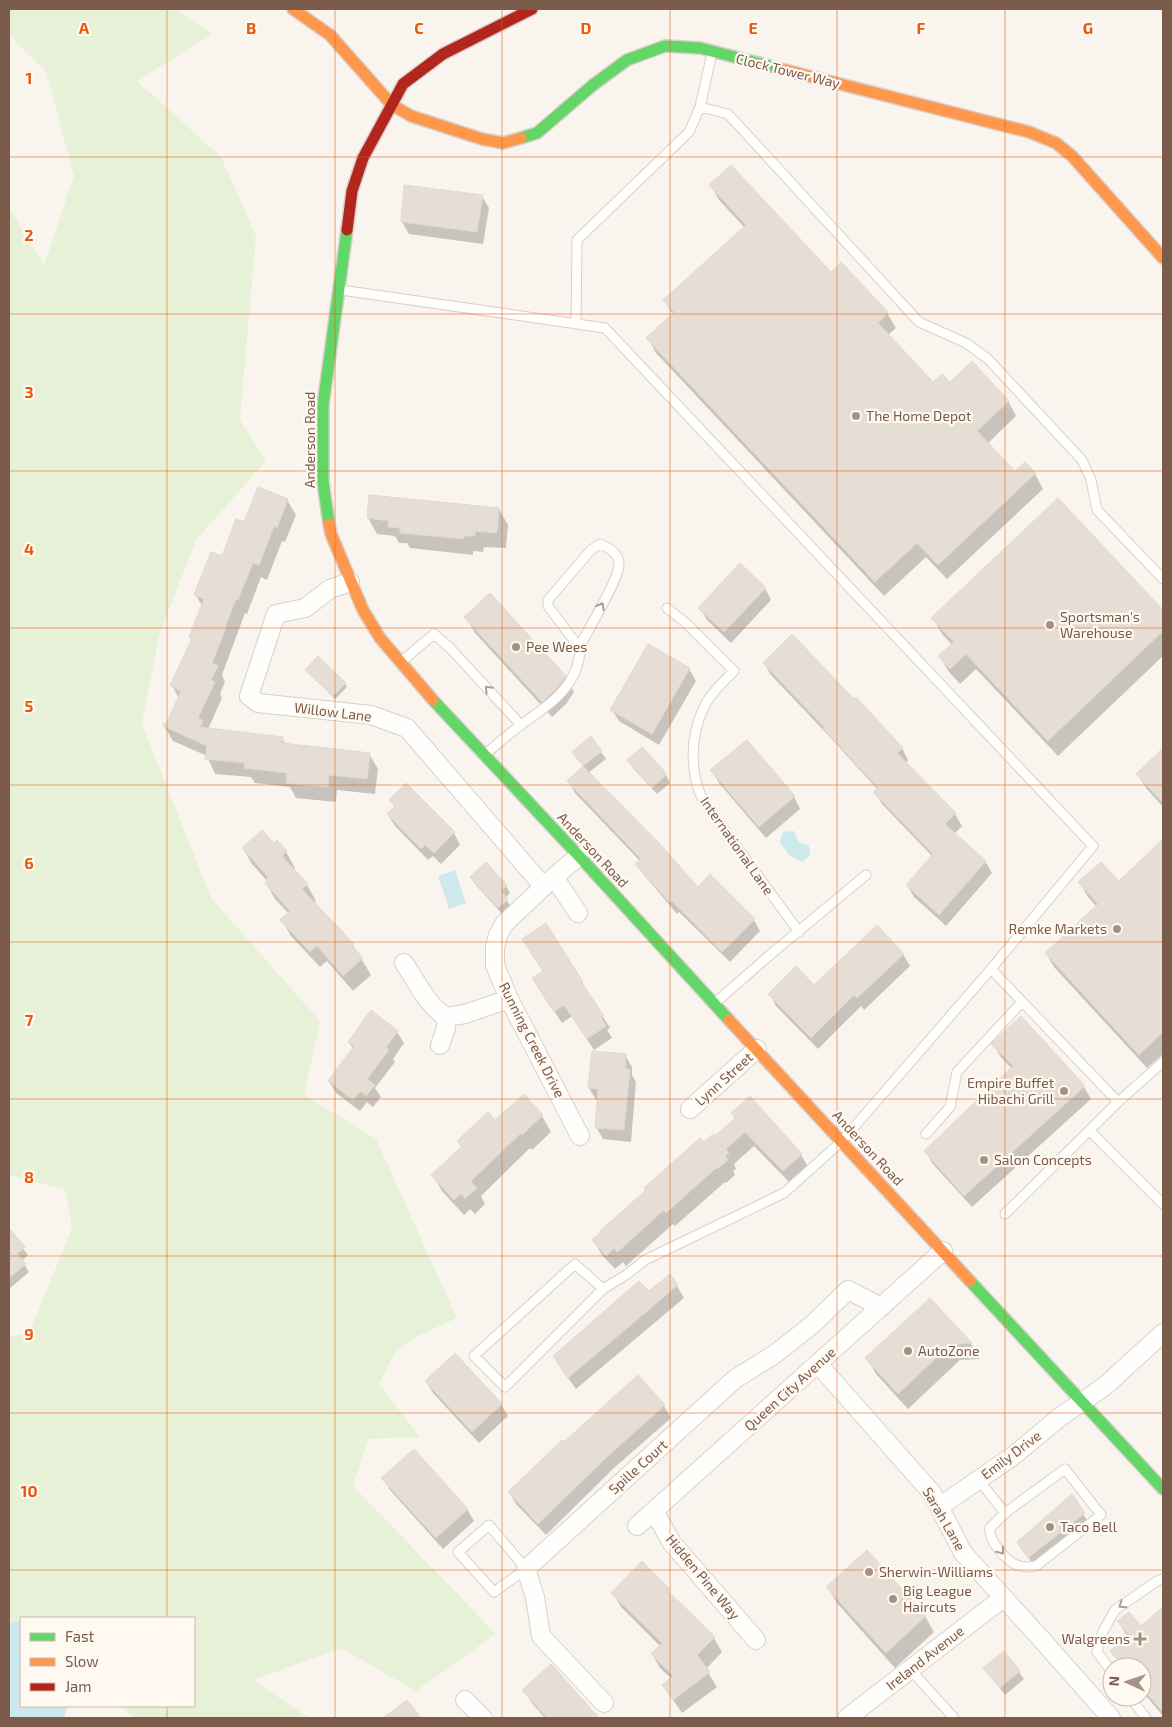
<svg xmlns="http://www.w3.org/2000/svg" width="1172" height="1727" viewBox="0 0 1172 1727" font-family="'Exo 2',sans-serif">
<style>
.green{fill:#e6f1d8}
.water{fill:#cee9eb}
.shadow{fill:#0003}
.building{fill:#e6ddd5;stroke:#e3d8cf}
.lines{fill:none;stroke-linecap:round;stroke-linejoin:round}
.lane-casing{stroke:#d8d0ca;stroke-width:11}
.street-casing{stroke:#d8d0ca;stroke-width:20}
.fast-casing{stroke:#d9d0ca;stroke-width:14}
.slow-casing{stroke:#d9d0ca;stroke-width:14}
.jam-casing{stroke:#d9d0ca;stroke-width:14}
.lane{stroke:#fefefc;stroke-width:9}
.street{stroke:#fefefc;stroke-width:18}
.fast{stroke:#63d668;stroke-width:11}
.slow{stroke:#ff974d;stroke-width:11}
.jam{stroke:#b3261e;stroke-width:11}
.oneway{stroke:#af9c91}
.grid{fill:none;stroke:#e8590c;stroke-width:1;stroke-opacity:0.55}
.poi-dot{fill:#a79183;stroke:#fff9f1;stroke-width:2}
.labels{text-anchor:middle;stroke-width:4.5;stroke-linejoin:round;paint-order:stroke}
.street-label{font-size:14px;fill:#7b5b4a;stroke:#fff9f1}
.poi-label{font-size:14px;fill:#7b5b4a;stroke:#fff9f1;text-anchor:start}
.grid-label{font-size:16px;text-anchor:middle;font-weight:bold;fill:#e8590c;stroke:#fff9f1;stroke-width:4.5;stroke-linejoin:round;paint-order:stroke}
</style>
<rect width="100%" height="100%" fill="#f9f5ee"/>
<path class="green" d="M9 9H175L212 34 137 81 221 157 256 236 240 420 266 461 196 540 159 636 142 724 211 898 320 1021 304 1095 376 1139 457 1318 413 1338 394 1354 379 1384 420 1437 368 1439 353 1486 496 1634 416 1691 341 1648 253 1680 309 1718H134L122 1706H194V1618H21V1622L17 1621 9 1623V1336L29 1334 72 1228 65 1190 9 1175V208L44 266 74 176 46 71 9 35Z"/>
<path class="water" d="M794 831 799 842 809 846 810 856 802 862 789 855 780 842 783 832Z
M455 870 466 903 449 909 438 876Z
M17 1621 21 1622V1706H68L64 1718H9V1623Z"/>
<path class="shadow" d="M711 185 831 274 841 264 887 313 896 328 888 335 933 384 1008 401 1016 416 987 444 1014 473 1035 474 1043 489 947 579 926 557 884 596 656 353 648 338 673 315 665 301 745 228 719 200Z
M405 186 482 196 489 208 483 244 409 234 402 222Z
M287 500 296 515 285 542 282 541 267 580 261 577 247 614 245 613 222 675 225 682 220 694 222 698 208 729 282 738 286 745 369 754 378 769 375 794 337 790 336 802 296 798 290 787 255 783 251 777 215 774 207 756 173 741 164 726 167 725 179 698 172 686 192 640 190 637 202 606 196 595 244 524Z
M1058 500 1163 612V656L1058 756 976 669 960 684 949 672 940 657 952 645 942 634 933 618Z
M499 509 508 525 506 548 484 547 483 552 473 551V555L410 548 407 543H399L395 536 377 534 368 518Z
M765 588 771 600 731 643 707 620 700 608Z
M466 617 565 676 574 692 566 704 552 717 475 633Z
M764 663 902 748 908 760 906 763 955 814 962 826 954 834 985 861 992 873 946 926 914 897 907 885 932 856 882 804 875 792 878 790 828 735 771 675Z
M689 669 696 681 659 745 619 721 612 710Z
M306 670 345 684 347 687 335 699Z
M591 738 606 759 588 773 697 889 754 920 760 931 730 962 679 912 677 914 644 875 637 864 640 861 575 793 569 781 584 767 573 752Z
M1163 750V807L1146 788 1138 774Z
M629 761 666 775 670 783 657 794 633 768Z
M712 771 794 797 800 809 766 838 719 783Z
M391 800 454 833 460 845 441 864 433 856 428 860 395 826 388 815 395 808Z
M1163 841V1054L1147 1068 1054 967 1046 953 1097 907 1088 897 1080 883H1118Z
M274 845 286 852 295 868 293 870 307 885 316 901 314 903 353 945 371 975 353 991 327 961 320 967 291 936 282 920 289 914 275 899 266 883 267 881 252 864 243 848Z
M471 877 506 886 510 893 505 898 511 907 503 915 476 885Z
M545 925 610 1028 607 1030 612 1038 594 1050 572 1016 562 1023 540 990 544 972Z
M903 954 910 966 864 1010 861 1006 818 1049 776 1006 770 994 814 986Z
M1021 1018 1084 1087 1091 1099 972 1207 932 1163 926 1151 1012 1069 1000 1056 993 1044Z
M397 1032 404 1043 393 1059 395 1062 375 1088 381 1097 373 1107 367 1102 360 1111 336 1093 329 1081 353 1049 349 1042Z
M625 1055 632 1067V1075L636 1082 631 1142 603 1139 596 1127 599 1100H596L589 1088Z
M750 1098 801 1155 810 1170 792 1185 754 1146 734 1164 736 1169 733 1171 735 1175 726 1183 725 1182 675 1226 673 1224 626 1266 623 1262 615 1269 602 1255 594 1241 704 1144 715 1138 736 1119Z
M542 1116 551 1132 532 1150 530 1148 481 1196 485 1204 475 1214 470 1209 464 1215 442 1191 433 1175 462 1148 458 1141 495 1122Z
M9 1230 28 1255 22 1261 29 1272 9 1289Z
M677 1286 684 1298 576 1389 561 1368 649 1293Z
M930 1299 971 1344 980 1359 960 1360 908 1409 876 1374 867 1358Z
M638 1377 664 1406 671 1418 614 1468 546 1535 516 1504 509 1492Z
M426 1381 501 1404 508 1416 479 1443 433 1393Z
M383 1478 467 1509 474 1521 443 1549 390 1490Z
M1071 1496 1091 1526 1036 1569 1018 1542Z
M828 1587 925 1616 934 1632 895 1668 837 1603Z
M668 1589 672 1597 714 1638 722 1652 706 1669 717 1687 682 1713 663 1685 672 1679 660 1668 652 1654 660 1646 621 1607 613 1593Z
M1163 1608V1716L1142 1691V1667H1121L1112 1651 1128 1638 1119 1622 1140 1628Z
M551 1666 598 1718H545L531 1702 524 1690Z
M985 1669 1019 1672 1024 1679 1005 1695Z"/>
<path class="building" d="M731 165 831 272 841 262 888 312 878 323 933 382 942 374 950 382 972 361 1009 401 977 431 1015 471 1025 462 1036 473 938 565 917 543 875 582 646 338 674 312 663 300 746 225 709 185Z
M404 185 483 195 477 232 401 222Z
M258 487 288 499 277 528 274 526 259 565 253 563 238 600 236 599 225 627 226 628 212 663 218 666 211 680 215 682 198 718 203 721 200 727 283 737 282 743 370 753 367 779 329 775 328 787 286 783 287 773 244 768 245 763 205 759 207 746 163 726V723L166 724 181 691 170 686 192 638 189 637 204 599 194 595 211 552 222 556 236 519 244 522Z
M369 495 499 508 497 533 475 531V536H464V539L400 533V528L388 527 389 521 367 518Z
M1058 498 1163 610V631L1048 741 966 654 950 669 938 656 954 642 931 618Z
M740 563 766 588 724 632 698 608Z
M490 593 566 676 557 688 542 702 464 617Z
M792 634 854 699 856 697 903 748 897 753 956 813 945 824 986 861 939 915 906 885 933 854 873 792 878 788 823 728 824 727 763 663Z
M648 644 690 668 652 734 610 710Z
M318 656 346 683 333 696 305 670Z
M591 736 602 751 583 766 572 752Z
M747 740 795 796 759 827 710 770Z
M642 747 667 774 652 788 627 760Z
M1163 748V803L1136 774Z
M583 766 659 843 698 887 710 874 755 919 722 952 672 901 670 903 635 864 641 859 567 781Z
M406 783 455 832 434 853 425 845 421 849 387 814 395 806 389 800Z
M262 830 274 843 277 840 287 851 282 856 308 884 302 889 354 944 352 946 363 958 343 976 317 946 310 952 280 920 290 911 265 883 268 877 242 848Z
M1163 839V1032L1139 1055 1045 953 1098 904 1078 882 1101 862 1119 881Z
M486 862 507 885 501 891 508 899 498 908 470 877Z
M546 923 583 982 582 983 604 1016 601 1018 606 1026 587 1039 564 1005 554 1012 532 978 543 971 522 939Z
M877 925 904 954 857 998 854 995 811 1038 768 994 796 966 814 985Z
M371 1010 398 1031 386 1047 389 1050 367 1079 375 1085 366 1096 360 1091 353 1100 328 1081 354 1046 348 1042Z
M1021 1016 1085 1086 964 1196 924 1151 1013 1066 991 1044Z
M592 1051 626 1054 625 1069H630L624 1130 595 1128 598 1089 588 1088Z
M524 1094 543 1115 522 1135 521 1133 471 1181 477 1188 465 1199 461 1194 454 1200 431 1175 462 1146 457 1141 488 1112 495 1120Z
M750 1096 802 1154 783 1171 745 1132 726 1149 729 1153 725 1156 728 1160 717 1169 716 1168 666 1213 664 1210 622 1248 617 1252 614 1248 606 1256 592 1240 600 1233 599 1232 646 1190 644 1188 700 1138 704 1142 713 1134 715 1136 735 1118 731 1113Z
M9 1228 25 1247 17 1254 26 1264 9 1278Z
M670 1274 678 1285 568 1378 553 1356 639 1281 649 1291Z
M930 1298 972 1343 950 1345 898 1394 865 1358Z
M455 1353 502 1404 472 1432 425 1381Z
M638 1375 665 1405 608 1456 538 1524 508 1492 562 1440 564 1442Z
M414 1449 468 1509 436 1538 381 1478Z
M1072 1494 1085 1513 1028 1558 1017 1542Z
M867 1550 926 1616 886 1653 826 1587Z
M642 1561 669 1588 667 1590 715 1637 697 1655 710 1672 673 1700 662 1685 673 1676 651 1654 662 1643 611 1593Z
M1163 1607V1712L1142 1688V1667H1124L1110 1651 1129 1635 1117 1621 1129 1612 1141 1626Z
M1004 1651 1020 1671 1000 1688 983 1668Z
M551 1664 599 1718H547L522 1690Z
M407 1700 421 1718H383Z"/>
<g class="lines">
<defs>
<path id="lane" d="M700 107 728 114 919 322 966 343 988 359 1082 460 1091 480 1097 510 1163 579
M341 290 605 328 1093 846 991 969 842 1141 784 1193 645 1260 626 1275 603 1289 575 1264 474 1356 505 1387 603 1289
M576 324 577 240 689 132 700 107 712 53
M667 608 686 623 734 671C723 682 711 693 704 707 690 736 689 774 704 802L799 932
M402 661 434 634 450 648 521 725
M485 754C497 745 508 734 521 725 542 709 563 698 575 672 579 663 580 651 582 642 590 627 618 580 619 566 620 554 610 548 600 544L591 550 548 600V606L581 650
M991 969 1118 1102
M715 1003 771 954 866 875
M1090 1131 1163 1204
M926 1134 950 1107 957 1072 1022 1002
M1005 1214 1118 1102 1163 1062
M978 1479 1005 1513 1065 1469 1101 1515 1036 1566C1030 1567 1023 1568 1017 1565 1006 1561 988 1540 990 1528L1005 1513
M489 1525 526 1569 494 1592 458 1552Z
M910 1669 954 1718
M1112 1672 1097 1652 1102 1633 1115 1610 1157 1581 1163 1579
M1130 1697 1146 1718"/>
<path id="street" d="M350 582 330 589 305 608 276 614 249 696 258 703 371 715 407 728 544 887
M579 856 554 877 504 924 498 935 495 947V965L509 999 580 1136
M554 877 578 913
M404 963C417 982 427 1005 446 1017L465 1014 509 999
M440 1045 446 1028V1017
M690 1109 757 1049
M818 1364 932 1493 963 1553 1043 1641 1111 1718
M939 1507 1013 1456 1060 1417 1105 1386 1163 1333
M654 1511 672 1543 756 1640
M637 1526 943 1251
M465 1700 483 1718
M604 1703 541 1636 535 1597 526 1569 735 1379 775 1354 813 1324 848 1290 881 1307
M847 1718 1003 1598"/>
<path id="fast" d="M521 138 537 133 593 85 627 60 665 46 700 48 781 69
M329 524 323 482V405L347 230
M433 700 579 856 729 1020
M970 1281 1163 1489"/>
<path id="slow" d="M293 9 330 35 392 105 411 116 482 139 503 143 521 138
M781 69 1029 132 1056 143 1072 156 1163 258
M329 524 331 534 363 610 380 638 433 700
M729 1020 970 1281"/>
<path id="jam" d="M347 230 352 191 363 158 403 84 443 54 532 9"/>
</defs>
<use href="#lane" class="lane-casing"/>
<use href="#street" class="street-casing"/>
<use href="#fast" class="fast-casing"/>
<use href="#slow" class="slow-casing"/>
<use href="#jam" class="jam-casing"/>
<use href="#lane" class="lane"/>
<use href="#street" class="street"/>
<use href="#fast" class="fast"/>
<use href="#slow" class="slow"/>
<use href="#jam" class="jam"/>
</g>
<defs><path id="oneway-chevron" d="M-2-3.5L2.5 0L-2 3.5" fill="none" stroke-width="1.6" stroke-linecap="round" stroke-linejoin="round" transform="scale(1.25)"/></defs>
<g class="oneway">
<use href="#oneway-chevron" transform="translate(601 606) rotate(-62)"/>
<use href="#oneway-chevron" transform="translate(488 689) rotate(-134)"/>
<use href="#oneway-chevron" transform="translate(1001 1551) rotate(51)"/>
<use href="#oneway-chevron" transform="translate(1122 1605) rotate(146)"/>
</g>
<path class="grid" d="M167 9V1618M335 9V1718M502 9V1718M670 9V1718M837 9V1718M1005 9V1718M9 157H1163M9 314H1163M9 471H1163M9 628H1163M9 785H1163M9 942H1163M9 1099H1163M9 1256H1163M9 1413H1163M9 1570H1163M167 1706V1718"/>
<g class="poi-dot">
<circle cx="856" cy="416" r="5"/>
<circle cx="1050" cy="625" r="5"/>
<circle cx="516" cy="647" r="5"/>
<circle cx="1117" cy="929" r="5"/>
<circle cx="1064" cy="1091" r="5"/>
<circle cx="984" cy="1160" r="5"/>
<circle cx="908" cy="1351" r="5"/>
<circle cx="1050" cy="1527" r="5"/>
<circle cx="869" cy="1572" r="5"/>
<circle cx="893" cy="1599" r="5"/>
<path d="M1137.5 1631.5h5v5h5v5h-5v5h-5v-5h-5v-5h5z"/>
</g>
<g class="labels">
<g class="street-label">
<text transform="translate(788 71) rotate(14)" y="5">Clock Tower Way</text>
<text transform="translate(310 440) rotate(-90)" y="5">Anderson Road</text>
<text transform="translate(333 712) rotate(7)" y="5">Willow Lane</text>
<text transform="translate(737 846) rotate(55)" y="5">International Lane</text>
<text transform="translate(593 850) rotate(47)" y="5">Anderson Road</text>
<text transform="translate(532 1040) rotate(63)" y="5">Running Creek Drive</text>
<text transform="translate(724 1079) rotate(-42)" y="5">Lynn Street</text>
<text transform="translate(868 1148) rotate(47)" y="5">Anderson Road</text>
<text transform="translate(790 1389) rotate(-42)" y="5">Queen City Avenue</text>
<text transform="translate(1011 1455) rotate(-37)" y="5">Emily Drive</text>
<text transform="translate(638 1467) rotate(-42)" y="5">Spille Court</text>
<text transform="translate(944 1519) rotate(60)" y="5">Sarah Lane</text>
<text transform="translate(703 1577) rotate(50)" y="5">Hidden Pine Way</text>
<text transform="translate(925 1658) rotate(-38)" y="5">Ireland Avenue</text>
</g>
<g class="poi-label">
<text x="866" y="421">The Home Depot</text>
<text x="1060" y="622">Sportsman's<tspan x="1060" dy="16">Warehouse</tspan></text>
<text x="526" y="652">Pee Wees</text>
<text x="1107" y="934" text-anchor="end">Remke Markets</text>
<text x="1054" y="1088" text-anchor="end">Empire Buffet<tspan x="1054" dy="16">Hibachi Grill</tspan></text>
<text x="994" y="1165">Salon Concepts</text>
<text x="918" y="1356">AutoZone</text>
<text x="1060" y="1532">Taco Bell</text>
<text x="879" y="1577">Sherwin-Williams</text>
<text x="903" y="1596">Big League<tspan x="903" dy="16">Haircuts</tspan></text>
<text x="1130" y="1644" text-anchor="end">Walgreens</text>
</g>
</g>
<g class="grid-label">
<text x="84" y="34">A</text>
<text x="251" y="34">B</text>
<text x="419" y="34">C</text>
<text x="586" y="34">D</text>
<text x="753" y="34">E</text>
<text x="921" y="34">F</text>
<text x="1088" y="34">G</text>
<text x="29" y="84">1</text>
<text x="29" y="241">2</text>
<text x="29" y="398">3</text>
<text x="29" y="555">4</text>
<text x="29" y="712">5</text>
<text x="29" y="869">6</text>
<text x="29" y="1026">7</text>
<text x="29" y="1183">8</text>
<text x="29" y="1340">9</text>
<text x="29" y="1497">10</text>
</g>
<rect width="1172" height="1727" fill="none" stroke="#7b5b4a" stroke-width="20"/>
<rect x="20" y="1617" width="175" height="90" fill="#fff9f1" stroke="#cabaae"/>
<rect x="30" y="1633" width="25" height="8" fill="#63d668" stroke="#cabaae"/>
<text x="65" y="1642" font-size="15" fill="#7b5b4a">Fast</text>
<rect x="30" y="1658" width="25" height="8" fill="#ff974d" stroke="#cabaae"/>
<text x="65" y="1667" font-size="15" fill="#7b5b4a">Slow</text>
<rect x="30" y="1683" width="25" height="8" fill="#b3261e" stroke="#cabaae"/>
<text x="65" y="1692" font-size="15" fill="#7b5b4a">Jam</text>
<g transform="translate(1127 1682) rotate(273)"><circle r="24" fill="#fff9f1" stroke="#cabaae"/>
<path d="M0-4L9 19L0 12L-9 19Z" fill="#a79183"/>
<text y="-8" font-size="14" font-weight="bold" text-anchor="middle" fill="#7b5b4a">N</text>
</g>
</svg>
